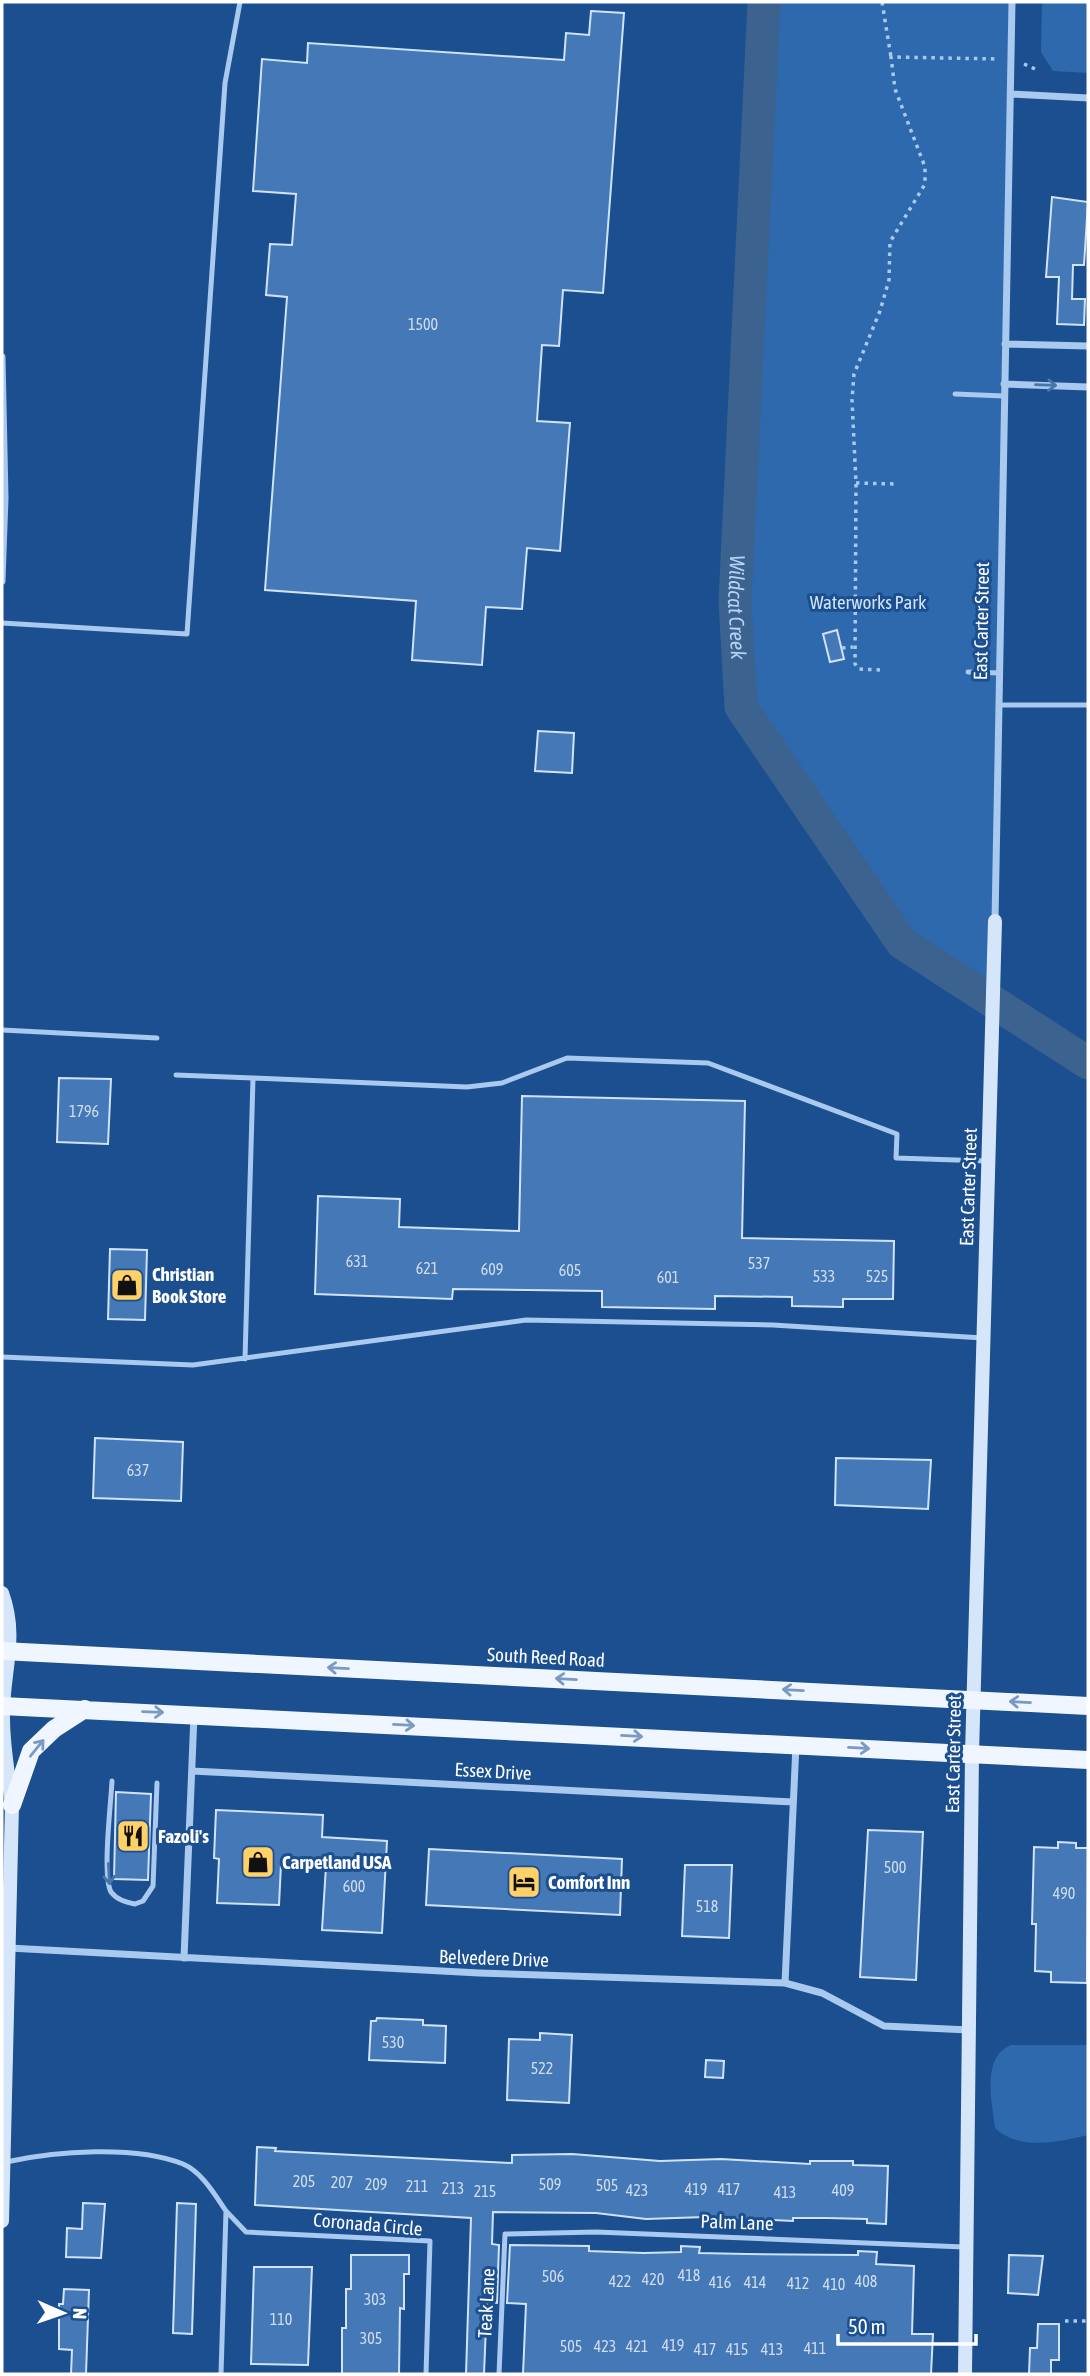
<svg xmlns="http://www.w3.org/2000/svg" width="1090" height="2376" viewBox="0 0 1090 2376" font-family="'Asap Condensed',sans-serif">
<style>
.green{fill:#2e69ad}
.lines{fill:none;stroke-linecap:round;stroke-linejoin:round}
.river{stroke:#3c6290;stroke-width:33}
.building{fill:#4478b7;stroke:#cfe3fa;stroke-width:2}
.path{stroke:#a9c9ee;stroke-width:3.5;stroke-dasharray:3.5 5;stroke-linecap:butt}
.lane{stroke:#a9c9ee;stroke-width:5}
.street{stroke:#a9c9ee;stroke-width:7}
.secondary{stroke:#d6e6fa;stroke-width:14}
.primary{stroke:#f0f6ff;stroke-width:18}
.oneway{stroke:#4674ac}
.oneway2{stroke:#7b9ac1}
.labels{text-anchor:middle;stroke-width:6;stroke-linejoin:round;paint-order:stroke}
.number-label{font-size:16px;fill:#d0dded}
.park-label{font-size:19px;fill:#cfe3fa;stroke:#1b4f8f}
.street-label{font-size:19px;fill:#fff;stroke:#1b4f8f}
.poi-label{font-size:19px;font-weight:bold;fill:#fff;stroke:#1b4f8f;text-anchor:start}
.water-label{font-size:21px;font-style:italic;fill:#b5d3f5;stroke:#1b4f8f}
</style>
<rect width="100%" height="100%" fill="#1b4f8f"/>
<path class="green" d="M764 2H1012L993 1002 902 943 741 707 735 601Z
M1042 2H1088V73L1053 71 1041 52Z
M1011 2045H1088V2135C1059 2142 1019 2151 995 2128 992 2103 981 2057 1011 2045Z"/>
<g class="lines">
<path class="river" id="s1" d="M764 2 735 601 741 707 902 943 1088 1063"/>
</g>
<path class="building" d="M591 11 624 13 603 293 563 290 559 346 542 345 537 421 570 423 560 551 527 548 522 609 486 607 482 665 412 660 416 601 265 590 287 297 266 295 270 244 292 245 296 194 253 191 262 59 307 63 308 43 564 60 566 33 589 35Z
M1052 197 1088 202 1084 265H1073L1072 299H1085L1084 325 1057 324 1059 277H1046Z
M837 630 844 659 830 662 823 634Z
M538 731 574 733 572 773 535 771Z
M59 1078 111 1079 108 1144 57 1142Z
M522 1096 745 1101 742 1238 894 1241 893 1299H843V1307L792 1306V1297L715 1296V1309L602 1307V1291L453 1289 452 1299 315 1294 318 1196 400 1199 399 1227 519 1231Z
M110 1249 147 1250 145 1320 108 1319Z
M95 1438 183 1442 181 1501 93 1498Z
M836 1458 931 1460 928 1509 835 1505Z
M116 1792 151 1794 148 1880 114 1879Z
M216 1810 323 1815 322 1837 387 1841 382 1933 322 1930 326 1866 281 1864 279 1905 217 1903 219 1859 214 1858Z
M868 1830 923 1832 916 1980 860 1977Z
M1058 1842 1076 1843V1848H1088L1087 1983 1051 1982V1972L1035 1971 1036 1924H1032L1034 1847 1058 1848Z
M429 1849 622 1859 620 1915 426 1905Z
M685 1865H732L729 1938 682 1936Z
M377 2018 423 2020V2025L446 2026 445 2063 369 2060 371 2021H376Z
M540 2033 572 2035 569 2103 507 2100 509 2039 540 2040Z
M706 2060 724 2061 723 2078 705 2077Z
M257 2147 276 2148 275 2151 512 2163V2155L572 2154 660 2161 721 2159 810 2164V2161H853V2165L888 2166 886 2224 867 2223V2219L827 2218H793V2221L705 2217 646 2219 596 2213 493 2212 492 2244 499 2245 497 2303 487 2302 484 2374H466L471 2218 255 2205Z
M83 2203 105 2204 101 2258 66 2257 67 2228 82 2229Z
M177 2203 196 2204 192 2334 173 2333Z
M510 2245 589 2246V2251L644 2253 681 2252V2246L700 2247 699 2253 747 2254 858 2255V2251L877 2252 876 2264 914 2266 912 2334H933L931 2374H523L526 2304 507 2303Z
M351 2255H409V2274H404V2309L400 2308 399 2374H342V2328H346V2289H351Z
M1009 2255 1043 2256 1038 2295 1008 2293Z
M254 2267H312L308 2365 251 2364Z
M64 2289 89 2290 86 2374H71L72 2350 59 2349V2304H63Z
M1038 2324H1059V2360H1051V2374H1029L1030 2348H1037Z"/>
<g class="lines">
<path class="path" d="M882 2 891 57
M1024 64 1035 69
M856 483 895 484
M842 648 853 647
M880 670 859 669 855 664 856 483 852 400 854 374 880 311 889 280 890 242 925 184V167L895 89 891 57 999 59
M1065 2321H1088"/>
<path class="lane" d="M955 394 1004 396
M2 623 187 634 225 83 240 2
M968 672 1000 673
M999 705H1088
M2 1030 157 1038
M176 1075 253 1078
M2 1357 193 1365 526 1320 773 1325 983 1338
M245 1359 253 1078 467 1087 502 1083 567 1058 708 1063 897 1134 896 1158 986 1161
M112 1781C111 1803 102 1876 111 1892 117 1900 126 1902 135 1904L143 1901 153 1886 157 1783
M6 2162C55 2151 136 2145 183 2164 202 2172 215 2195 226 2211
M221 2374 226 2211 246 2232 430 2241 426 2374
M499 2374 505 2234 596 2232 964 2247"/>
<path class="street" d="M1011 94 1088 98
M1005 344 1088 346
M2 357 5 498 2 581
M1004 384 1088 387
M995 921 1012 2
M192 1771 793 1802
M9 1948 479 1973 785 1983 822 1993 884 2026 969 2030
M184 1958 194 1715
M785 1983 796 1745"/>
<path class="secondary" d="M2 1593C17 1634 5 1665 3 1707 2 1740 8 1772 12 1805L2 2221
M965 2374 972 1754 995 921"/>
<path class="primary" d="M2 1651 1088 1706
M2 1706 1088 1760
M12 1805 31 1751 54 1729 85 1709"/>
</g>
<defs><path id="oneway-shaft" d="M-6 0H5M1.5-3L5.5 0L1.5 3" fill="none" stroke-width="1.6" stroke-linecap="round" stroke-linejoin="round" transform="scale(1.75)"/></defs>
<g class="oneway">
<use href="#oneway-shaft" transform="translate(1046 385) rotate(2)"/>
<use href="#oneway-shaft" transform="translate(109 1874) rotate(87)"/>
</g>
<g class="oneway2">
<use href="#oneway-shaft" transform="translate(338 1668) rotate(-177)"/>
<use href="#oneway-shaft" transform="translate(566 1679) rotate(-177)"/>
<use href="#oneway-shaft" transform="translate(793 1690) rotate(-177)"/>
<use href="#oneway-shaft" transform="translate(1020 1702) rotate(-177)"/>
<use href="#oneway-shaft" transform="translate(153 1712) rotate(2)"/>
<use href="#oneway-shaft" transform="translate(404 1725) rotate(3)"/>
<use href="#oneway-shaft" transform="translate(632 1736) rotate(3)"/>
<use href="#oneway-shaft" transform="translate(37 1748) rotate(-51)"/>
<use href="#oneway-shaft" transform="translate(859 1748) rotate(3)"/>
</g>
<defs>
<symbol id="shop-square" viewBox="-11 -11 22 22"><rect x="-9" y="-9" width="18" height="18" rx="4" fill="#ffd166" stroke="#1b4f8f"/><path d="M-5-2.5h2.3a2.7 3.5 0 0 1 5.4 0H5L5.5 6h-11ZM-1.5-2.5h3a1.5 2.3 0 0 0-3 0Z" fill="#111"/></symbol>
<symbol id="restaurant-square" viewBox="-11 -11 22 22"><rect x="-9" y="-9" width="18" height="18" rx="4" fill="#ffd166" stroke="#1b4f8f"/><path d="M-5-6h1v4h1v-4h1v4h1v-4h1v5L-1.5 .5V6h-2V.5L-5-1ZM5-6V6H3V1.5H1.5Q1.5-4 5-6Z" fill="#111"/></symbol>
<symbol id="hotel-square" viewBox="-11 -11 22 22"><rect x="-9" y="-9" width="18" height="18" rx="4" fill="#ffd166" stroke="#1b4f8f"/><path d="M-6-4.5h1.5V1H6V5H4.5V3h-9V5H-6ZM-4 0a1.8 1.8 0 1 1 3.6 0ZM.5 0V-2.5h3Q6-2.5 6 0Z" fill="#111"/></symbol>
</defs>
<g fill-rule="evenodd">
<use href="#shop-square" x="108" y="1266" width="38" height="38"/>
<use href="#restaurant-square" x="114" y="1817" width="38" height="38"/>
<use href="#shop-square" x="239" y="1843" width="38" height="38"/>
<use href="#hotel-square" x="505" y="1863" width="38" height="38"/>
</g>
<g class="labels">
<g class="number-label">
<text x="423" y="330">1500</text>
<text x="84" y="1117">1796</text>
<text x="357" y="1267">631</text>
<text x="759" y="1269">537</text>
<text x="427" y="1274">621</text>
<text x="492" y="1275">609</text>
<text x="570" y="1276">605</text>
<text x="824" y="1282">533</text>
<text x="877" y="1282">525</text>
<text x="668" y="1283">601</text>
<text x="138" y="1476">637</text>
<text x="895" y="1873">500</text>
<text x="354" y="1892">600</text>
<text x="1064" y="1899">490</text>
<text x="707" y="1912">518</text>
<text x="393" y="2048">530</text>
<text x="542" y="2074">522</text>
<text x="304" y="2187">205</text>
<text x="342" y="2188">207</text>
<text x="376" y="2190">209</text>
<text x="550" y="2190">509</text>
<text x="607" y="2191">505</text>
<text x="417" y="2192">211</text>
<text x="453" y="2194">213</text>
<text x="696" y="2195">419</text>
<text x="729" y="2195">417</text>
<text x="637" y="2196">423</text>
<text x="843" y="2196">409</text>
<text x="485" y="2197">215</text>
<text x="785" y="2198">413</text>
<text x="689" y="2281">418</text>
<text x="553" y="2282">506</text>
<text x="653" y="2285">420</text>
<text x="620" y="2287">422</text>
<text x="866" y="2287">408</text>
<text x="720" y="2288">416</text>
<text x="755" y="2288">414</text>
<text x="798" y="2289">412</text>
<text x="834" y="2290">410</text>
<text x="375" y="2305">303</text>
<text x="281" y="2325">110</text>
<text x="371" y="2344">305</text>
<text x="673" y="2351">419</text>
<text x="571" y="2352">505</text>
<text x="605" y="2352">423</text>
<text x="637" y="2352">421</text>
<text x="815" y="2354">411</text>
<text x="705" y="2355">417</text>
<text x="737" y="2355">415</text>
<text x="772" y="2355">413</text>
</g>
<g class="park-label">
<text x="868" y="609">Waterworks Park</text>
</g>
<g class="street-label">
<text transform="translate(981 621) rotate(-89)" y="7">East Carter Street</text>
<text transform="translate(968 1187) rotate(-88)" y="7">East Carter Street</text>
<text transform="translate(546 1657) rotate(3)" y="7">South Reed Road</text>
<text transform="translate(953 1754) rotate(-89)" y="7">East Carter Street</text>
<text transform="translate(493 1771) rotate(3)" y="7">Essex Drive</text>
<text transform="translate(494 1958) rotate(2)" y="7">Belvedere Drive</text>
<text transform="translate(737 2222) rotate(2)" y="7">Palm Lane</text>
<text transform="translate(368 2224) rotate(5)" y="7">Coronada Circle</text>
<text transform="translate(486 2303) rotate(-87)" y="7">Teak Lane</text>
</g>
<g class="poi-label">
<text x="152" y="1281">Christian<tspan x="152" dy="22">Book Store</tspan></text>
<text x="158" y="1843">Fazoli's</text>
<text x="282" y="1869">Carpetland USA</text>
<text x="548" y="1889">Comfort Inn</text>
</g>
<g class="water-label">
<text dy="7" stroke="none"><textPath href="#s1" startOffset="606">Wildcat Creek</textPath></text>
</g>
</g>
<rect width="1090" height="2376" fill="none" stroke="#ffffff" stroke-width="7"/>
<g transform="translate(63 2313) rotate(92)" stroke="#1b4f8f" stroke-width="5" paint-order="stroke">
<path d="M0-5L12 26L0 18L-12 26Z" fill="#ffffff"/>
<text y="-10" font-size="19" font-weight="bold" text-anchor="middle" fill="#ffffff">N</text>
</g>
<path d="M838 2334v10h138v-10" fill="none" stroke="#ffffff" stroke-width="3.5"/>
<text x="848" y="2334" font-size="21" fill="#ffffff" stroke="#1b4f8f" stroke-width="5" paint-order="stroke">50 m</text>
</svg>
